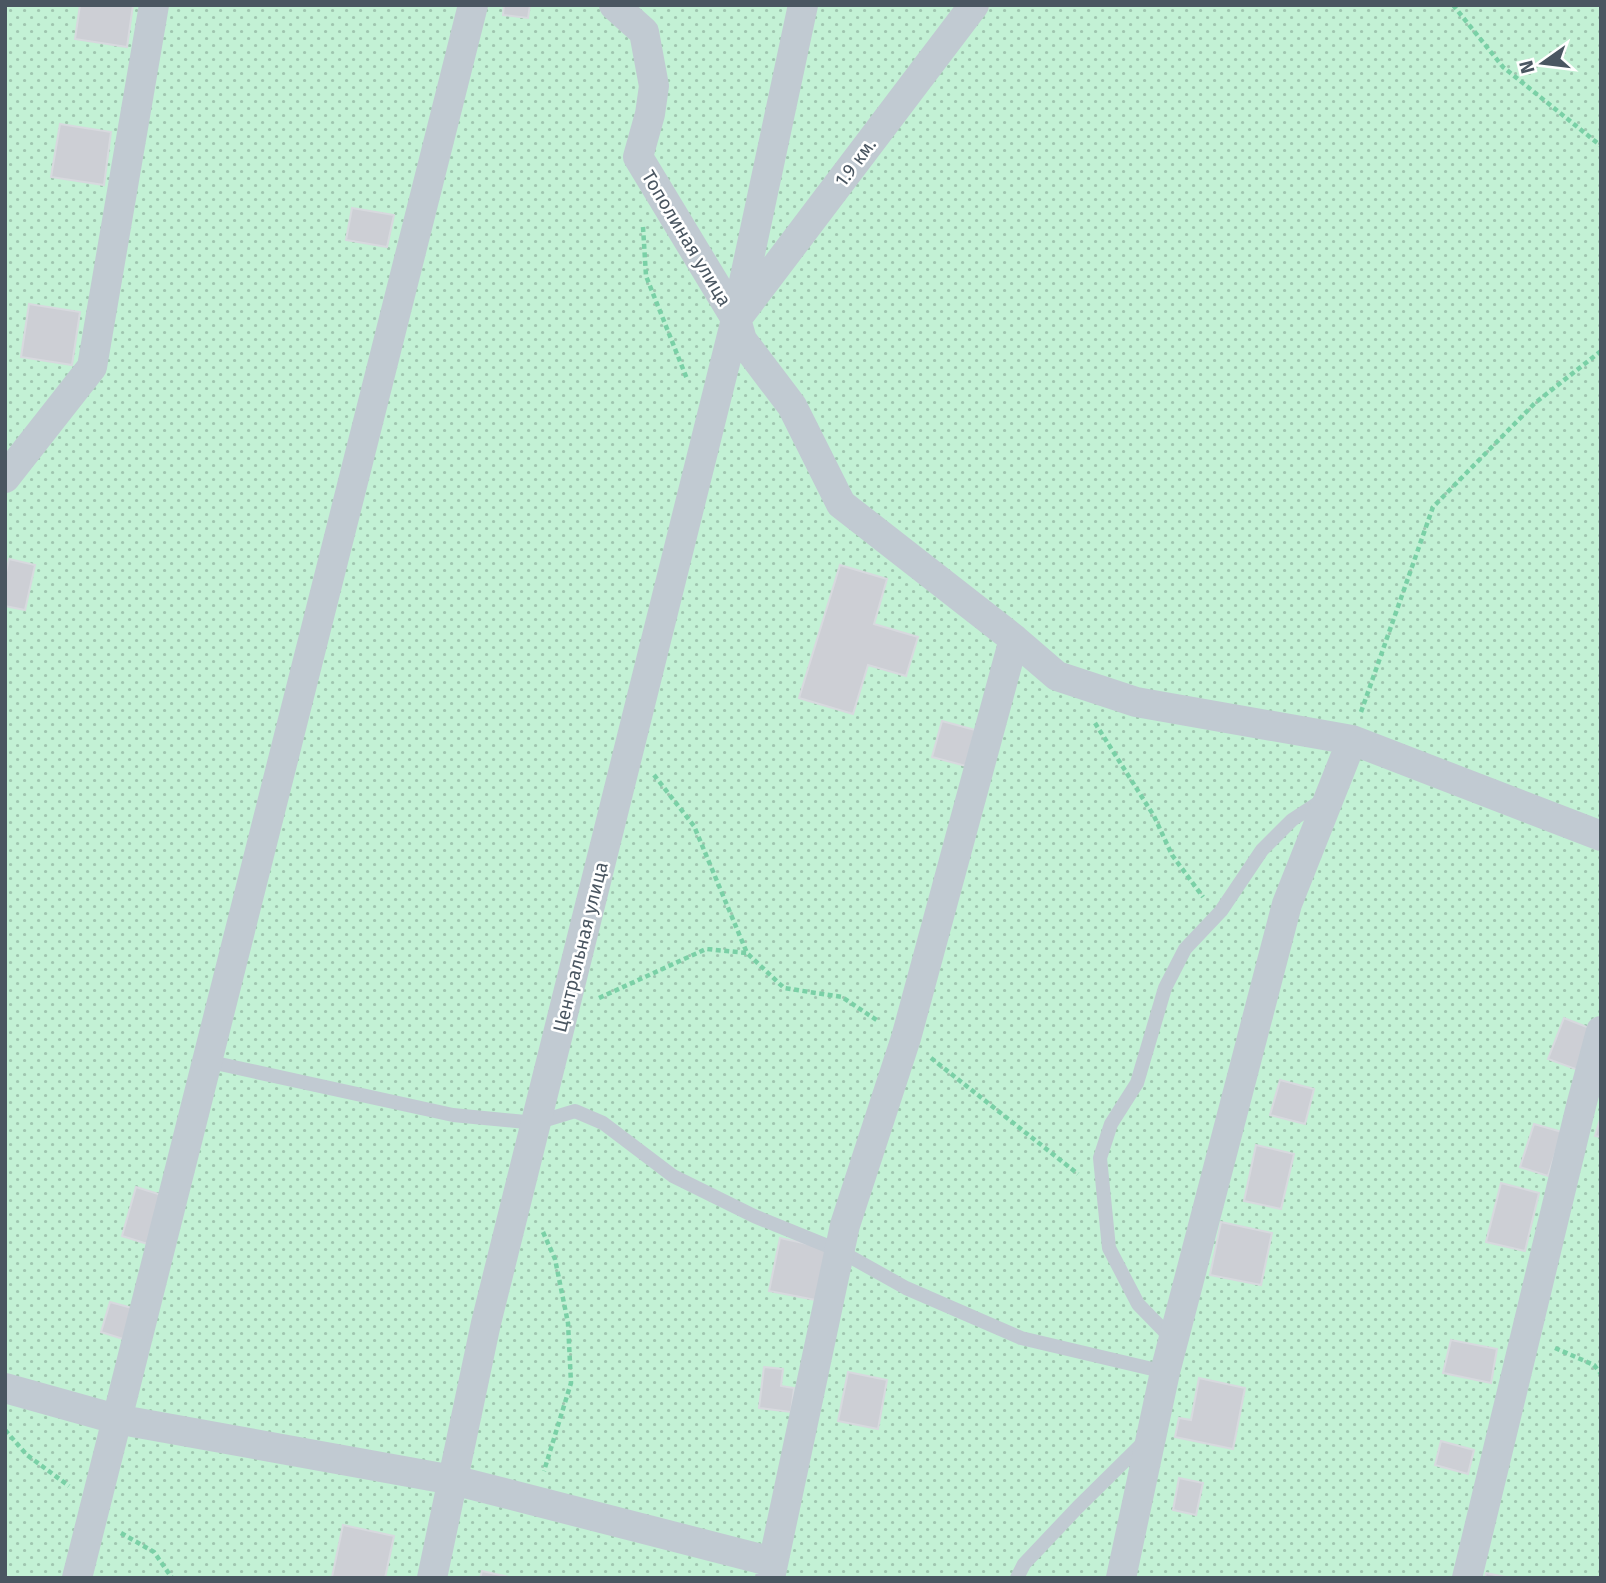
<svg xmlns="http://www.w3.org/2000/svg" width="1606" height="1583" viewBox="0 0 1606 1583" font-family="'Fira Sans',sans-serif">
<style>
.green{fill:url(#green-dots)}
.building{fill:#cdcfd5;stroke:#d7d9de;stroke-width:2}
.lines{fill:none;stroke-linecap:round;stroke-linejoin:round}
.path{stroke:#7ad0a6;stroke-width:4.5;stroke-dasharray:5 3.5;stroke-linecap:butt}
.service{stroke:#c1cad2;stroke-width:14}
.minor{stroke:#c1cad2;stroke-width:30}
.labels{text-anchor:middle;stroke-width:5;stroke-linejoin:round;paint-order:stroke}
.street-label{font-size:19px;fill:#4a5661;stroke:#fff}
</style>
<defs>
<pattern id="green-dots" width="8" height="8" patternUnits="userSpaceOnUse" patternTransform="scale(1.75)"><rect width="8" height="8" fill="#c3f1d5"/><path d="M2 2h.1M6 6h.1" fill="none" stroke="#a0c6b0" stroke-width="1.8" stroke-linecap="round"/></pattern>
</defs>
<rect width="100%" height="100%" fill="#f5f3f3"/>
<path class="green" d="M5 5H1601V1578H5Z"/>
<path class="building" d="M80 5H133L127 47 75 39Z
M504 5H530L528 18 503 15Z
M60 124 111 132 104 185 51 177Z
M352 208 394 215 387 247 346 240Z
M29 304 80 312 72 365 21 357Z
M9 559 35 565 25 610 5 606V577Z
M840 565 887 579 874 624 918 637 906 676 868 665 853 714 799 698Z
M942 721 975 730 966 766 932 757Z
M1564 1018 1592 1029 1578 1070 1548 1059Z
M1280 1080 1314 1089 1305 1124 1270 1115Z
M1601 1116V1137L1595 1136Z
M1534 1124 1562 1132 1548 1176 1520 1167Z
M1256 1145 1294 1154 1281 1209 1244 1201Z
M1501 1183 1539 1193 1525 1251 1486 1242Z
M136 1187 168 1197 154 1246 122 1236Z
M1221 1222 1272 1233 1261 1285 1210 1275Z
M780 1238 831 1249 821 1301 769 1291Z
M110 1302 132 1308 123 1339 101 1332Z
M1451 1340 1497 1349 1491 1383 1443 1373Z
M764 1367 783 1369 781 1386 794 1388 791 1412 759 1408Z
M848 1372 887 1380 878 1429 838 1421Z
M1199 1378 1245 1388 1233 1449 1175 1437 1179 1418 1191 1420Z
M1441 1441 1474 1450 1468 1474 1435 1465Z
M1179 1478 1203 1483 1196 1515 1173 1510Z
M343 1525 394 1536 385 1578 332 1577Z
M482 1571 509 1577V1578H480Z
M1486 1573 1510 1578H1485Z"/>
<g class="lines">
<path class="path" d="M1453 5 1503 67 1601 146
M643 227 646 276 687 379
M1361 712 1433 507 1535 403 1601 351
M1095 723 1154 816 1172 855 1203 897
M654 775 694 826 747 953 784 988 842 997 878 1021
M599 998 706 949 747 953
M931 1058 1078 1174
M543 1232 555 1259 568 1323 571 1383 544 1471
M1555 1348 1594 1365 1601 1374
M5 1430 27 1455 69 1486
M121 1533 154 1552 172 1578"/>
<path class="service" d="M206 1061 453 1115 536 1123 575 1111 603 1123 673 1176 754 1216 840 1251 906 1288 1021 1338 1165 1372
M1173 1340 1138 1304 1109 1248 1100 1158 1111 1124 1137 1083 1165 988 1185 949 1221 911 1262 850 1292 820 1324 799
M1017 1578 1024 1564 1078 1507 1146 1440"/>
<path class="minor" d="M614 5 644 32 654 86 650 114 638 157 736 319 742 340 792 406 841 504 1014 639 1057 676 1136 702 1352 740 1601 836
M741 313 974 5
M5 478 92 367 154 5
M5 1388 116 1419 453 1480 773 1562
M77 1578 473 5
M432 1578 486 1323 736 319 803 5
M770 1578 845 1225 906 1038 1014 639
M1121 1578 1165 1372 1287 904 1352 740
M1467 1578 1581 1106 1601 1031"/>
</g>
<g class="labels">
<g class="street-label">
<text transform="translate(855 162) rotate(-53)" y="7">1.9 км.</text>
<text transform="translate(687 238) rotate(59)" y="7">Тополиная улица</text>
<text transform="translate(580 947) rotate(-76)" y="7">Центральная улица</text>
</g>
</g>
<rect width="1606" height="1583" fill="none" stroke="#4a5661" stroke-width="14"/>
<g transform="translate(1543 63) rotate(256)" stroke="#ffffff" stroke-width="5" paint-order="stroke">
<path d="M0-5L12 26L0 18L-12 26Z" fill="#4a5661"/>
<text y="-10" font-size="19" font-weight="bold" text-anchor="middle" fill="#4a5661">N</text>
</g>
</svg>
